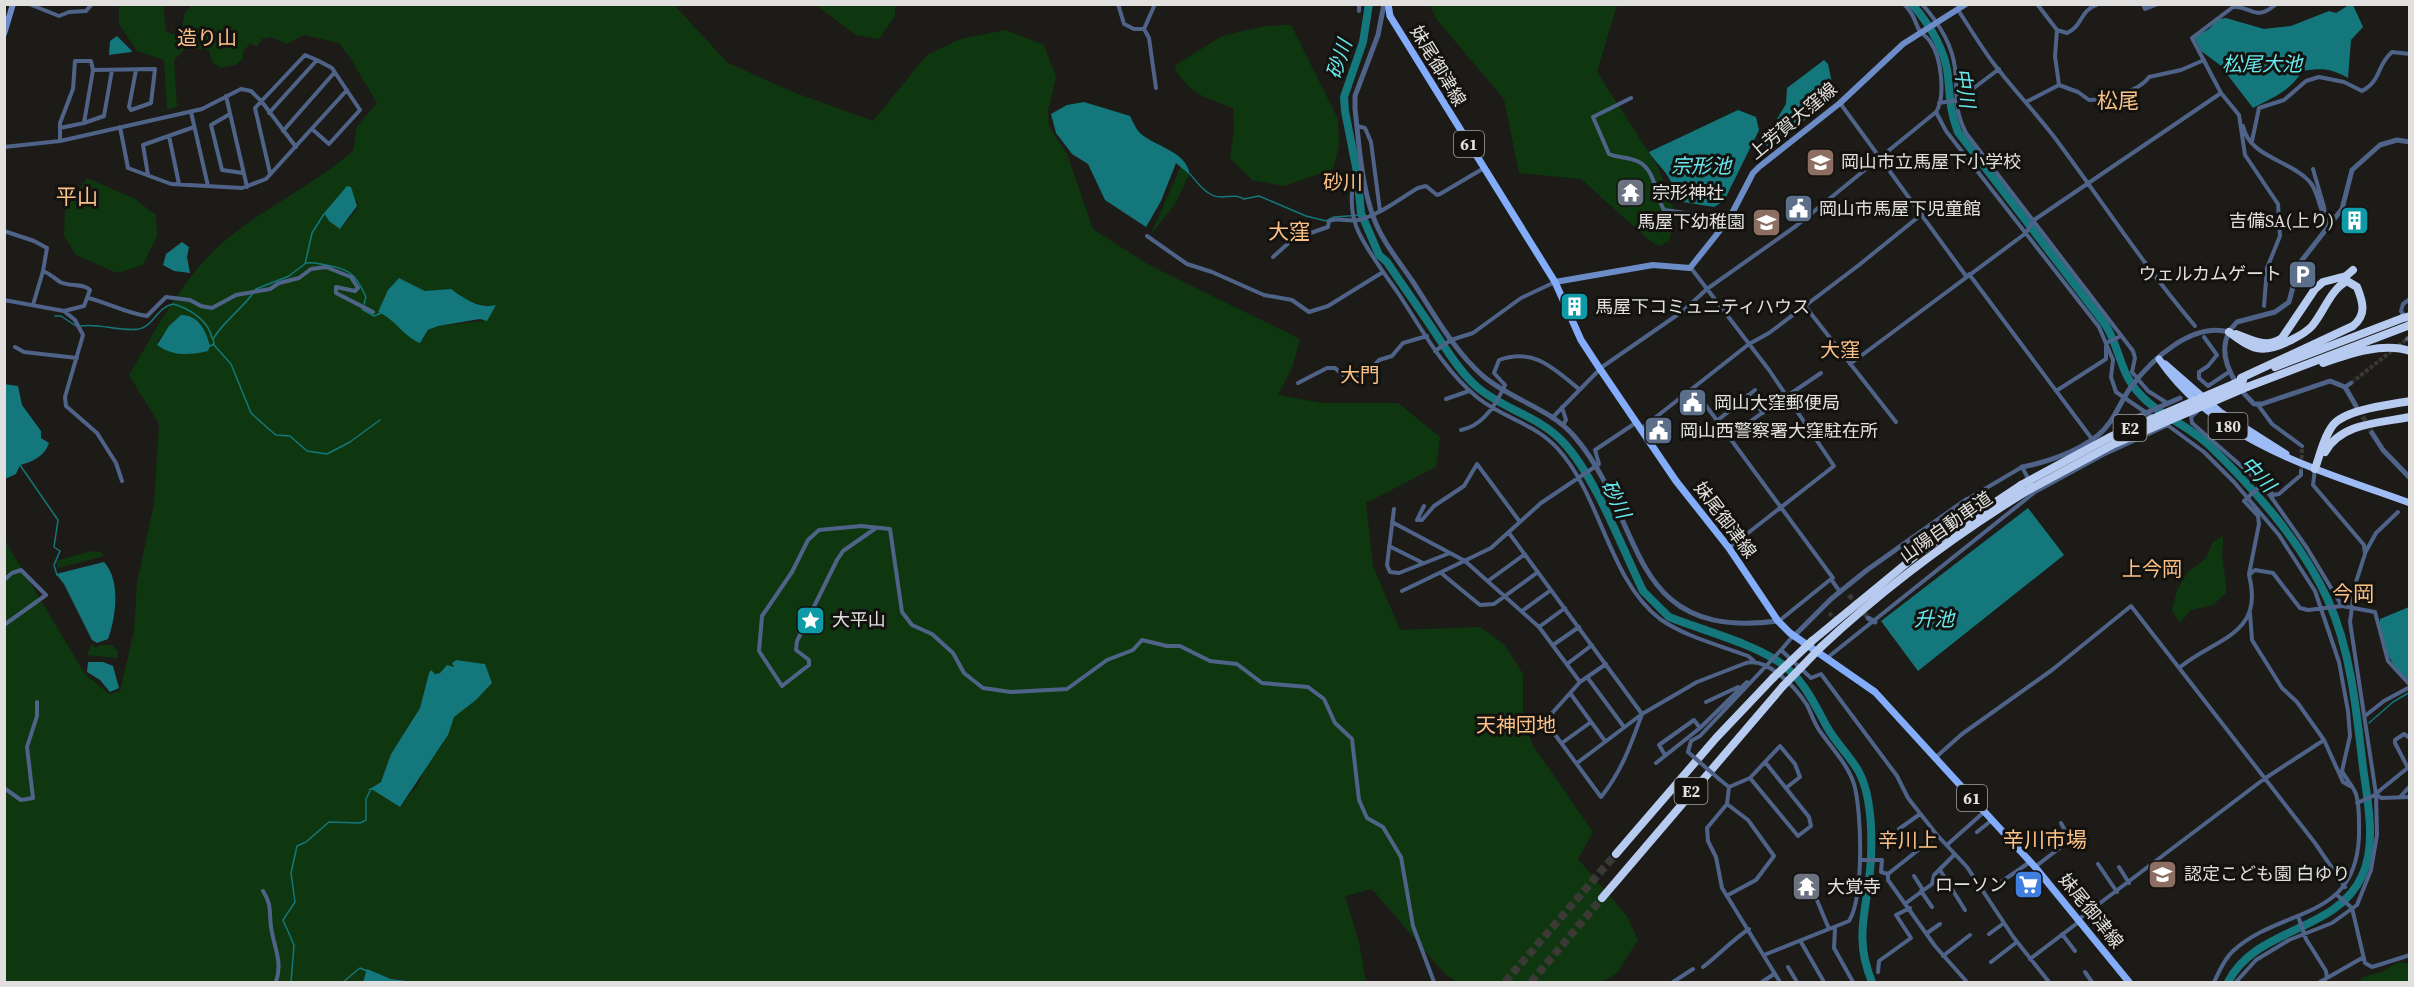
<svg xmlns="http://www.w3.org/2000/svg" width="2414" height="987" viewBox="0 0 2414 987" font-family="'Source Serif 4','Noto Sans JP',serif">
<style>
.green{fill:#0f370f;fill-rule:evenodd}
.water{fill:#14777b}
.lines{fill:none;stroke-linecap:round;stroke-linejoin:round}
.stream{stroke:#14777b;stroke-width:1.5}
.river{stroke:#14777b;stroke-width:8}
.minor-tunnel{stroke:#3a3936;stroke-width:4;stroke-dasharray:4 2;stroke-linecap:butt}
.tertiary-tunnel{stroke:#3a3936;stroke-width:5;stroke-dasharray:5 2.5;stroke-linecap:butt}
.motorway-tunnel{stroke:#3a3936;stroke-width:8;stroke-dasharray:8 4;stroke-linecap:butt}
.minor{stroke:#4f6388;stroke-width:4}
.tertiary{stroke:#4f6388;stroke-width:5}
.secondary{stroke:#6c8cc8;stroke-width:6}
.primary{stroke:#83acfa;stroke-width:7}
.trunk{stroke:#9dbcf6;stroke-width:7}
.motorway{stroke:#b7cbf1;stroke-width:8}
.minor-bridge{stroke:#4f6388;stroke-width:4}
.motorway-bridge{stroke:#b7cbf1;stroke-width:8}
.labels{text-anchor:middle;stroke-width:6;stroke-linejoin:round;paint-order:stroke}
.shield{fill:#13120f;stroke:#a3a2a0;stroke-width:1.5}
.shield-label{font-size:16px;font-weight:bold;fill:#e1e0de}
.street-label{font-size:18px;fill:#e1e0de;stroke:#13120f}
.poi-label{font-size:18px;fill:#e1e0de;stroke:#13120f;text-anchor:start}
.neighbourhood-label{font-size:20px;fill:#fcc187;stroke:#13120f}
.water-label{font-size:20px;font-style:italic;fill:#67e8ee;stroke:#13120f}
.quarter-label{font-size:21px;fill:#fcc187;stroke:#13120f}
</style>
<rect width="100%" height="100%" fill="#1c1b18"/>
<path class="green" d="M207 4 674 5 728 63 793 92 873 121 927 55 960 39 1006 30 1044 45 1056 77 1048 111 1049 126 1067 154 1093 229 1149 265 1300 339 1292 368 1278 395 1322 403H1398L1440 437 1436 467 1366 503 1373 566 1400 630 1480 627 1504 644 1523 674V719L1532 744 1593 832 1578 859 1627 916 1638 940 1617 973 1601 982H1457L1445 974 1372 889 1345 896 1359 942 1366 982H415L391 979 367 969 363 982H5L4 539 85 674 109 694 120 691 134 631 137 582 154 504 159 424 129 375C158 327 184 274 228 238 268 206 314 184 353 151L357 126 377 103 351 59 339 43 304 35 287 44 271 37 262 39 257 47 250 43 243 52V59L235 65 220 68 212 61 209 50 186 48 174 60 177 107 167 110 164 60 137 51 119 24V5H163L166 31 175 35 181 32 185 12 192 5ZM345 189 358 202 357 209 341 228 329 221 324 213ZM399 278 425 291 457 293C469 304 482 304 495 307L483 321 438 326 429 330 423 340 409 336 387 314 378 312 388 290ZM181 316 208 351C188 355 173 356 157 341ZM456 660 485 664 492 683 476 700 454 716 442 745 425 768 419 783 400 807 371 787 381 782 391 754 420 708 429 673H441L454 667 453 661Z
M816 5H895V16L879 39 856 35Z
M1430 5H1617L1597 72 1658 167 1676 215 1669 241 1659 246 1649 240 1581 179 1519 173 1504 99 1437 20Z
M1291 25 1338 119 1339 146 1333 169 1284 186 1252 180 1230 158 1234 129 1233 108C1205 97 1189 95 1174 66L1222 36 1265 26Z
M1181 166 1189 175 1175 204 1150 236Z
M87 178 135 199 156 215 157 236 143 265 117 273 76 255 64 236 65 211Z
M2223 536C2224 545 2221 554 2223 562 2224 574 2227 581 2226 593L2213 605 2191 610 2180 623 2172 611 2177 590 2188 572 2206 558 2213 542Z
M92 551 101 552 104 556 58 568 56 561Z
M92 643 96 648 100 645H112L118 651V658L87 655Z
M2398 962 2409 964V982H2358L2363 977 2382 972Z"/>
<path class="water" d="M2349 5H2353L2363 27 2351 40 2348 78C2331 68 2321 68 2302 71 2291 91 2272 98 2253 108L2220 65 2201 51 2194 37 2209 29 2218 19 2226 18 2264 29 2291 26 2329 11 2336 13Z
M117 36 132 51 131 52 109 55 110 41Z
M1824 60 1828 64 1835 96 1773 145 1769 149 1771 152 1763 142 1786 104 1787 88Z
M1084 102 1130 116C1133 122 1136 129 1140 133 1155 147 1187 151 1190 175L1176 163 1161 201 1146 227 1105 200 1088 164 1072 154 1056 133 1051 114 1067 105Z
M1738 110 1756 117 1759 130 1724 201 1714 207 1671 200C1681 181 1655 164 1649 152Z
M347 186 351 187 357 206 340 229 329 221 324 213Z
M182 242 189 247 187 257 190 273 174 271 163 265 166 254Z
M399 278 425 291 451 289C465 299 478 309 496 305L487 321 480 319 438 326 428 330 420 343C404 337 395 319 378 312L388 290Z
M181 315C199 315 206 331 210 346L208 351C191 355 173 357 157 345L169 326Z
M4 384 18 386 22 405 41 431V438L49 443C45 456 32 462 20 465L16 474 5 479Z
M2028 508 2064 555 1918 671 1881 621Z
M104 562C121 580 116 617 108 639L97 643 92 640 64 584 56 574Z
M2409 607V681C2391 667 2379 642 2380 619Z
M456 660 485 664 492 683 476 700 454 717 448 735 400 807 373 790H368L381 782 391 754 420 708 429 673 431 670 435 674 440 673 447 665 454 667 452 663Z
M88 662H103L113 666 119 688 110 692 100 680 87 672Z
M367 969 391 979 415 982H363Z"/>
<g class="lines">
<path class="stream" d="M1190 174C1198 183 1207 197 1221 197 1229 197 1236 194 1244 199L1259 196 1306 216 1326 221 1334 217 1362 215
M305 264 312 233 324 214
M362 309 374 316 381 313
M55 316H61L76 326
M81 326C100 323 120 332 139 329 154 326 157 307 173 304 189 308 209 321 212 338
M214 345 231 364 251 413 271 431 276 435 290 436 307 451 327 454 350 442 380 420
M210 346 214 344 213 339C224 320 245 307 256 289L289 276 306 263C312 262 314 263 321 264 347 269 354 270 366 297L364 304
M20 465 58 520 54 547 60 551 54 565 57 575
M2369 723 2393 702 2410 692
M2359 731 2362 729
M291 982 294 945 283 920 295 902 291 873 297 846 306 842 329 822 360 823 366 820V799L370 791
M343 982 360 968 367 971"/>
<path class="river" d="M1369 4 1363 42 1344 97 1345 111 1357 172 1361 213 1379 255 1387 262C1401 283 1416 304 1430 325 1445 347 1458 370 1477 387 1504 410 1540 416 1564 443 1596 478 1622 548 1643 591L1669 617C1702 630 1751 643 1779 662 1803 678 1814 703 1827 727 1836 743 1850 756 1859 772 1871 795 1872 832 1871 857 1869 907 1852 934 1872 982
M1912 4C1930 25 1945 49 1948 76 1950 97 1950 112 1958 132L2105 324C2119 345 2120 373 2138 392 2157 415 2189 425 2210 446 2256 491 2301 541 2328 600 2350 649 2356 706 2362 759 2366 795 2378 842 2362 876 2336 933 2257 926 2228 982"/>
<path class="minor-tunnel" d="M2351 383 2407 339
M2301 471 2302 446
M1829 613 1837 620"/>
<path class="tertiary-tunnel" d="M2359 410 2372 433
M1849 595 1868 618"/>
<path class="motorway-tunnel" d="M1505 982 1616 854
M1531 982 1602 898"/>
<path class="minor" d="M29 4 59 16 69 12 86 11 92 4
M1118 4 1124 24 1134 29H1144
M1155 4 1144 29 1149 38 1156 88
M1208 4H1244
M1359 4V11
M1922 4C1938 22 1952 44 1955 68 1958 94 1953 108 1966 133L2133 351 2135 358 2132 372 2148 391 2167 403
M2037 4 2057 30 2067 33C2083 26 2079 11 2098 4
M2143 4 2145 9 2158 4
M1958 10C1970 28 1981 47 1994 64 2013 89 2036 113 2055 138 2102 201 2144 266 2195 326
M2057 30 2055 56 2059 85
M93 70 155 69 151 103 131 110 129 107 136 70
M226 96 247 187
M1631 98 1593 117 1609 154C1618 158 1628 157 1637 161 1656 169 1655 195 1664 210L1729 219
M2026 102 2059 85 2078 92 2089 100C2106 100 2140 91 2149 77L2181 70 2204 60
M1840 103 1966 276
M1939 103 1958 100 1999 69
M191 112 208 186
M1936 112 1946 131 2099 327 2113 360 2111 377 2116 392 2154 418
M269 113 317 60 332 68 360 110 329 144 312 129
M230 114 211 125 222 170 243 173
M84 123 104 116 112 70
M1357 126 1365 128 1371 142 1380 211
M2243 126C2249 157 2290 160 2309 181 2319 191 2318 208 2326 219
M120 127 128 168 171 184 242 188 266 179 347 90
M283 131 334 73
M169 136 179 184
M60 141V123L73 89 75 61H91L93 70 84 123 60 128
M2252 141 2259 108 2284 100 2306 81 2319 77 2344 82 2362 91C2382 80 2376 66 2392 52L2410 54
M4 147 60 141 202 109 241 89 251 91 262 102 296 147
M2313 169 2324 207 2327 229
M270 173 255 108 305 55 317 60
M148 175 143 145 194 127
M1352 193C1351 207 1353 221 1359 233 1369 253 1383 272 1396 290 1421 327 1442 369 1478 398 1503 418 1536 424 1558 449 1601 496 1609 580 1660 619 1686 637 1719 645 1748 656L1754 661
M4 231 34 241 47 248 43 271C51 274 54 278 60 282 70 287 83 283 90 290L84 306 64 311 4 300
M1147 236 1187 264 1212 272 1264 295 1292 300 1309 312 1328 306 1383 272
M1273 257 1293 239 1328 227 1329 221C1339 217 1348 222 1358 220 1380 215 1399 199 1418 188L1426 186 1437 195 1440 194 1484 168
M1691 268 1769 370 1834 466 1730 547
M1969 274 2092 439
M88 298C109 303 125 313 147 316L166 297 190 300 201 306 212 308 236 295 270 289 279 283 299 278 311 269 326 267 351 277 358 288 355 291 336 287V293L373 312
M2410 299 2403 304 2401 311 2410 324
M33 305 43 271
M1805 306 1896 422
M2264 306 2267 268 2280 236 2278 204 2245 155 2239 115 2221 93 2192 38 2233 7C2251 5 2255 23 2276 4
M64 311 75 320 83 335 65 397 66 406 97 433 116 463 122 481
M2204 337 2217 355 2208 366 2199 372V378L2208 386 2229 372
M2407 339 2410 337
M2106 343 2121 336
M15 347 24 352 77 358
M1435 351 1451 340 1473 333 1521 298 1555 282
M1850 364 2026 233 2034 220 2221 93
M1298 383 1327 368H1335L1343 375H1358L1370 370 1379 360 1392 356 1403 343 1427 336
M2345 387 2351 383
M1693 388 1833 578 1831 579 1840 592
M2056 391 2106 359V346
M1748 395 1763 413
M1787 396 1821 373
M1446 399 1469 391
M2258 405 2272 424 2302 446
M1562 407 1566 420 1563 425
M2194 410 2197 412 2191 417 2192 423 2262 484 2307 548 2342 606
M1552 418 1602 367 1683 311 1707 289 1796 226 1936 112C1946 97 1941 57 1931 43 1928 37 1921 34 1918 28 1914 18 1912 12 1904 4
M1718 420 1755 390
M2166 424 2204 452 2234 482 2279 535 2315 591 2339 662 2348 711 2350 736 2342 771C2346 779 2353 786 2356 794 2360 807 2359 823 2359 836 2356 922 2283 906 2233 951 2224 959 2219 972 2214 982
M1642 428 1749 344 1769 333 1859 265 1922 214
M1461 430C1483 426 1496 405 1505 385L1494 373 1499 360C1534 347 1554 369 1579 389
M1730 436 1769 408
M1966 500 2022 467 2029 480
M1424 506 1417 520H1422L1434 506 1464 486 1477 464 1520 522
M1394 509 1387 565 1390 572 1399 573 1450 553
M1392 522 1465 561 1539 627 1580 682
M876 528 843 551 837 560 797 641 796 650 809 660V665L782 686 759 651 762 616 792 572 808 540 819 530 861 526 890 529 902 612 912 625 932 634 953 653 964 673 983 688 1011 692 1067 689 1107 660 1133 650 1142 640 1167 646H1180L1210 661 1237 664 1262 683 1308 687 1324 699 1335 723 1352 739 1359 800 1367 818 1383 827 1401 857 1413 926 1434 982
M1509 533 1642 714C1631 744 1622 771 1601 797L1545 721 1580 682 1606 664
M1389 546 1423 563
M2365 553 2376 533 2398 512
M1441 573 1480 605 1494 604 1538 572
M2249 574 2259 524 2258 516 2244 501 2262 484 2267 486 2273 495 2279 494 2301 475V471
M4 580 12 573 21 570 46 595 4 625
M1488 581 1525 554
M1402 591 1491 548 1541 503 1599 464 1595 450 1637 422
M1522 611 1551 590
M2250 613 2252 640 2282 688 2297 702 2324 740 2343 782 2350 786
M1779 621 1831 579
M1539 627 1565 608
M1793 636 1781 650 1811 678 1821 674 1897 776 1908 798 1937 835 1967 867 2014 938 2049 982
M1553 645 1579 627
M1827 658 2035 492 2103 455 2168 425
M1567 664 1592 645
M2179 668C2214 638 2265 636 2249 575L2255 570 2273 573 2300 608 2308 610 2342 606 2375 612 2388 661 2410 685
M1587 677 1624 727
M1570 693 1605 741
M1706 702 1738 687
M2365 716 2384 701 2410 687
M1562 743 1591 722
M1688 752 1691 741 1700 736 1781 650
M1665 755 1659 745 1694 720 1700 728
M1935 758 1962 734 2052 670 2131 606 2315 843 2345 887
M1577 763 1642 714 1697 682 1746 663C1768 657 1796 688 1807 705 1811 713 1814 722 1819 730 1831 747 1848 765 1854 784 1862 812 1864 897 1849 921L1764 955
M1656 763 1700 728 1747 682
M2408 768 2395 743V740L2404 734 2410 738
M1750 778 1798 836 1811 826 1809 817 1765 762
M1719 779 1729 787
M1729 787 1727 804 1707 828 1708 841 1716 857 1722 888 1780 982
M1729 787 1750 778 1780 746 1795 764 1800 777 1786 788
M4 788 21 800 33 798 27 747 37 716V702
M2376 794 2381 798 2410 797
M2400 797 2410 786
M2357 803 2373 796 2410 766
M1727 804 1748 820 1774 856 1756 880 1728 895
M1899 829 1920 814
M1977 832 1992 820
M1948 844 1984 812
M1860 860H1882L1881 872 1888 874V880L1935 946 1967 982
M2098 864 2117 892
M2035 867 2070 840 2061 823
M2119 867 2129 883
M1940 870 1965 910
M1888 874 1937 835
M1914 876 1923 890
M2001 882 2030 862
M263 891C272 905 269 911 271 927 274 948 283 961 276 982
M1921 891 1932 907
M1814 893 1829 929
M2337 895 2352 908 2365 963 2372 967 2410 955
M1906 903 1932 884 1934 875 1955 854
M2298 916 2306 939 2326 971 2327 978
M2079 919 2264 779 2324 740
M1835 929 1834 948 1853 982
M1927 933 1940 924
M1989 934 2004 923
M2062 934 2075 951
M1801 942 1824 982
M1943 956 1970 935
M2030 959 2080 921
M1991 962 2017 942
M1703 967C1720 954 1731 941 1749 929
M1788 967 1797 982
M1878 972 1879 961 1911 938 1896 915 1910 908
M2085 972 2092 982
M1673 982 1693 969
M1762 982 1774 974
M2236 982 2256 960 2289 940 2332 923 2357 905 2371 870 2377 835 2376 794 2350 622 2355 585 2365 554 2364 545 2313 485 2315 469
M2320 982 2362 958"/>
<path class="tertiary" d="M1384 4 1378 35 1355 96V109C1359 143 1361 183 1373 216 1381 240 1399 261 1413 282 1434 314 1454 351 1483 376 1511 400 1550 408 1574 436 1647 520 1623 641 1778 621
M2356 406 2345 387 2330 381 2262 404H2254C2233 384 2210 348 2237 322L2275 312 2289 302 2299 264 2342 209 2352 170 2380 145 2397 140 2410 142
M2112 420 2125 422 2180 398
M2372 433 2383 450 2410 478
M2022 467C2047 462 2076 452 2097 436 2114 423 2119 403 2131 387 2152 359 2192 322 2229 332
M1868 618 1875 622
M1794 636 1831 599 1867 570 1966 500"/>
<path class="secondary" d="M4 34 13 4
M1555 282 1653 265 1690 268 1729 219 1753 173 1759 167 1840 103 1903 44 1966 4"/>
<path class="primary" d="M1388 4 1390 16 1555 282 1581 340 1600 369 1676 481 1729 548 1778 621 1790 633 1875 692 2035 867 2129 982"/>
<path class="trunk" d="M2159 359C2216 443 2319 470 2410 503
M2165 364 2220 412 2286 454"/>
<path class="motorway" d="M2229 332C2252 349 2261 355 2289 341 2297 337 2306 333 2312 326 2324 312 2330 290 2347 281L2357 287C2363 302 2367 314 2353 326L2241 378
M2236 334C2253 340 2266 349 2282 338L2315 289 2323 282 2346 276 2353 270
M2323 363C2349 354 2383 342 2410 351
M2275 367 2403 318
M2247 387 2410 325
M2325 452C2341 423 2379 423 2410 417
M2315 469C2320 454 2324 437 2333 425 2346 409 2390 405 2410 401
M1812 641 1919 553 2021 485
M1821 647C1884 588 1951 538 2025 492
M1616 854 1716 738 1773 678
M1602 898 1783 686"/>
<path class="minor-bridge" d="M1688 752 1719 779"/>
<path class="motorway-bridge" d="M2403 318 2410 316
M2021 485 2110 437 2243 380
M2025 492 2114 444 2247 387
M1773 678 1812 641
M1783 686 1821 647"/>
</g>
<defs>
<symbol id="school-square" viewBox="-11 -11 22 22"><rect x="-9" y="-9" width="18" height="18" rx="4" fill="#8d6e63" stroke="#13120f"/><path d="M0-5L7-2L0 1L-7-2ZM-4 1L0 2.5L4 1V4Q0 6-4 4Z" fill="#fff"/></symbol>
<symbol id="temple-square" viewBox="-11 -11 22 22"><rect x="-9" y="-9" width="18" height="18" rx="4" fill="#6b7280" stroke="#13120f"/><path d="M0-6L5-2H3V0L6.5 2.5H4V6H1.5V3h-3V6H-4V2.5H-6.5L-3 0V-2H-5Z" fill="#fff"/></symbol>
<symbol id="civic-square" viewBox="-11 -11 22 22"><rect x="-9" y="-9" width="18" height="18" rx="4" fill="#5c6f8a" stroke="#13120f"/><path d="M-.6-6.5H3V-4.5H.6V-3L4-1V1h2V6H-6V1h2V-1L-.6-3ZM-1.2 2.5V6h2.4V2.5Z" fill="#fff"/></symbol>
<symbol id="building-square" viewBox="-11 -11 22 22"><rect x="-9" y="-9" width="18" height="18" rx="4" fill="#0f9aa8" stroke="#13120f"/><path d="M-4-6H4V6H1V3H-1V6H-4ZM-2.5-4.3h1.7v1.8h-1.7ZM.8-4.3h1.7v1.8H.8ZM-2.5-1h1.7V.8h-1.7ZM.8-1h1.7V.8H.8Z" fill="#fff"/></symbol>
<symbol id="parking-square" viewBox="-11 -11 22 22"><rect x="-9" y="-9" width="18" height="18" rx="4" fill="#5c6f8a" stroke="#13120f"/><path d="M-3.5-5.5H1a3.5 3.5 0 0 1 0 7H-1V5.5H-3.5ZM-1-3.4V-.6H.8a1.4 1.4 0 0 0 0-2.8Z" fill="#fff"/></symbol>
<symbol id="sight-square" viewBox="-11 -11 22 22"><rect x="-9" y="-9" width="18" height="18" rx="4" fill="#0f9aa8" stroke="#13120f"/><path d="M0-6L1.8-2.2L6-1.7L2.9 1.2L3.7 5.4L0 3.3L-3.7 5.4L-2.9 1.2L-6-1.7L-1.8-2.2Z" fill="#fff"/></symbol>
<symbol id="supermarket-square" viewBox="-11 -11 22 22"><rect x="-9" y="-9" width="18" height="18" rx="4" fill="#3f7fe0" stroke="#13120f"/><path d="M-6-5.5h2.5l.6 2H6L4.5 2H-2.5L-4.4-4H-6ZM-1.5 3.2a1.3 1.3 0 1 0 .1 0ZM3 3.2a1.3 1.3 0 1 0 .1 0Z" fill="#fff"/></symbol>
</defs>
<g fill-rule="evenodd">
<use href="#school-square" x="1804" y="146" width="33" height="33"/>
<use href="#temple-square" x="1614" y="176" width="33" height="33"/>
<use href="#civic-square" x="1782" y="192" width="33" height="33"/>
<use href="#building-square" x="2338" y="204" width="33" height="33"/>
<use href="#school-square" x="1750" y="206" width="33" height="33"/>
<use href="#parking-square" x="2286" y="258" width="33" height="33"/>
<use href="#building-square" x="1558" y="290" width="33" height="33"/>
<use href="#civic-square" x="1676" y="386" width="33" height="33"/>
<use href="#civic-square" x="1642" y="414" width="33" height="33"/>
<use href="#sight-square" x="794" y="604" width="33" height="33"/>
<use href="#school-square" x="2146" y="858" width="33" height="33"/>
<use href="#supermarket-square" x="2012" y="868" width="33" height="33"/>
<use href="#temple-square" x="1790" y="870" width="33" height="33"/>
</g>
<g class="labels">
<g class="shield">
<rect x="1454" y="131" width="30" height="26" rx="4.5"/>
<rect x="2208.5" y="413" width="39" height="26" rx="4.5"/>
<rect x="2113.5" y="415" width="33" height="26" rx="4.5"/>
<rect x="1674.5" y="778" width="33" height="26" rx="4.5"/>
<rect x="1957" y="785" width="30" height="26" rx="4.5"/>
</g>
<g class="shield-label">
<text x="1469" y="150">61</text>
<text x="2228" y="432">180</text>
<text x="2130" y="434">E2</text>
<text x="1691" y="797">E2</text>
<text x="1972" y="804">61</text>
</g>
<g class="street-label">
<text transform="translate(1438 66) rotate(59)" y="6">妹尾御津線</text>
<text transform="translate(1793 121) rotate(-40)" y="6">上芳賀大窪線</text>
<text transform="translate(1725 520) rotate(53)" y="6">妹尾御津線</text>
<text transform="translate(1946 527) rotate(-35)" y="6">山陽自動車道</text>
<text transform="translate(2091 911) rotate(51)" y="6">妹尾御津線</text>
</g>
<g class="poi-label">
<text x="1841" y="168">岡山市立馬屋下小学校</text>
<text x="1652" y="199">宗形神社</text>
<text x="1819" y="215">岡山市馬屋下児童館</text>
<text x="2334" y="227" text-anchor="end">吉備SA(上り)</text>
<text x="1745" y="228" text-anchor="end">馬屋下幼稚園</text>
<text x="2282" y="280" text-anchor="end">ウェルカムゲート</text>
<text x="1595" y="313">馬屋下コミュニティハウス</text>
<text x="1714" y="409">岡山大窪郵便局</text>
<text x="1680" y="437">岡山西警察署大窪駐在所</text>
<text x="832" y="626">大平山</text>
<text x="2184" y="880">認定こども園 白ゆり</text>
<text x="2007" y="891" text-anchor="end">ローソン</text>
<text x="1827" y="893">大覚寺</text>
</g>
<g class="neighbourhood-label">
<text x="207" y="45">造り山</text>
<text x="1343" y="189">砂川</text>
<text x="1840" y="357">大窪</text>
<text x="1360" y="382">大門</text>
<text x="2152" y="576">上今岡</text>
<text x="1516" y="732">天神団地</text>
<text x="1908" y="847">辛川上</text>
</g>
<g class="water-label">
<text transform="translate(1339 59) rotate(-72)" y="7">砂川</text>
<text x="2262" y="71">松尾大池</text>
<text transform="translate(1965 88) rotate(81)" y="7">中川</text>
<text x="1701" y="173">宗形池</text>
<text transform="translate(2258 474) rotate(47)" y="7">中川</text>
<text transform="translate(1616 499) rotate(64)" y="7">砂川</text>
<text x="1934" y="626">升池</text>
</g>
<g class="quarter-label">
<text x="2118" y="108">松尾</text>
<text x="77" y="204">平山</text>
<text x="1289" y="239">大窪</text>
<text x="2353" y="601">今岡</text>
<text x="2045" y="847">辛川市場</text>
</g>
</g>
<rect width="2414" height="987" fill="none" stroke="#e1e0de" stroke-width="12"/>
</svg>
